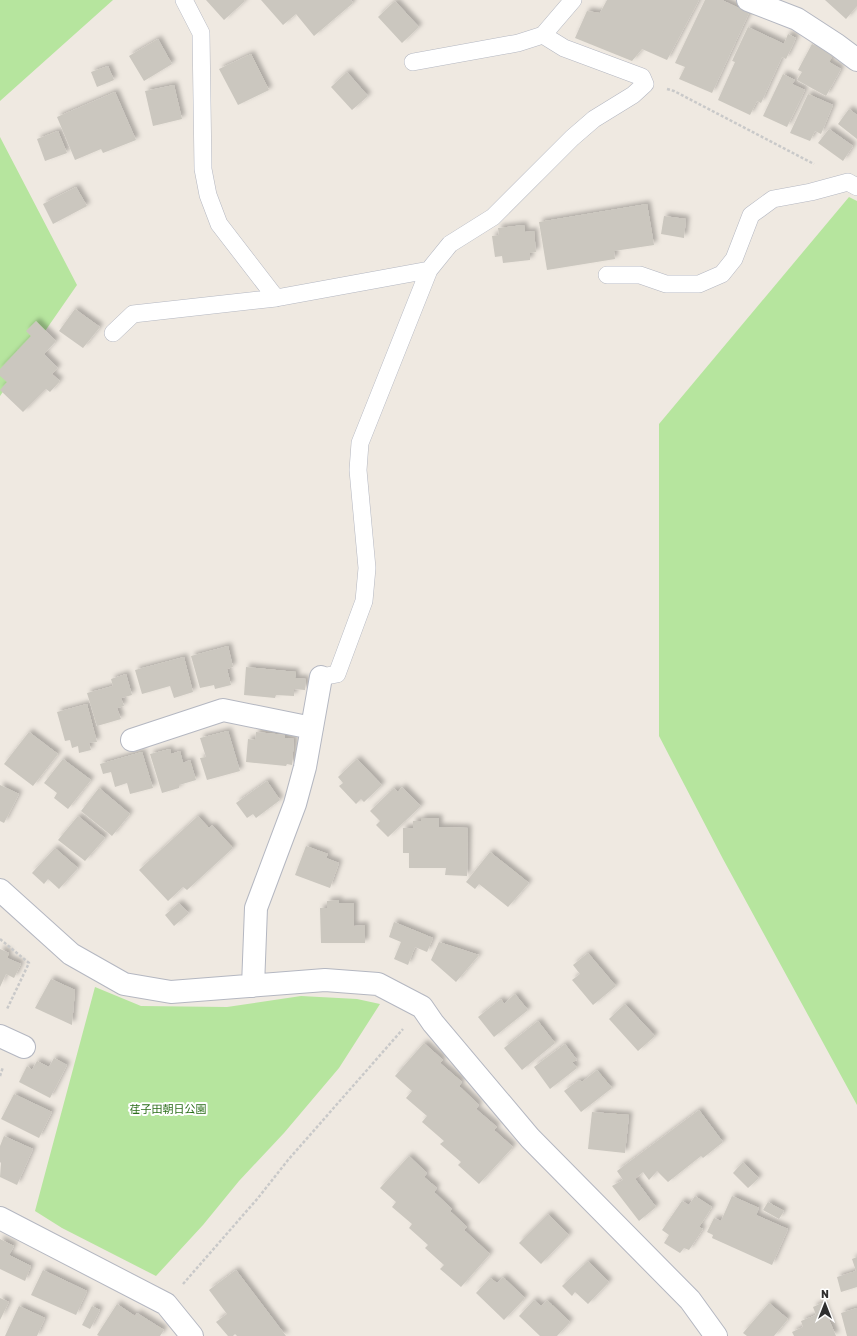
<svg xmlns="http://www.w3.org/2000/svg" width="857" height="1336" viewBox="0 0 857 1336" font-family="Rubik,'Noto Sans JP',sans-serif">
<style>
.green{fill:#b6e59e}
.building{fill:#cbc7bf;filter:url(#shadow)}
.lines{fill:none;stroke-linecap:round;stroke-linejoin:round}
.lane-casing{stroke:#b4b7c1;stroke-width:18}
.street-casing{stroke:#b4b7c1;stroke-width:24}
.path{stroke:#c9c9c9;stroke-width:2.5;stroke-dasharray:3 2;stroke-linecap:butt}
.lane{stroke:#fff;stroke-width:17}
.street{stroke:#fff;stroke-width:22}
.labels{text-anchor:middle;stroke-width:4;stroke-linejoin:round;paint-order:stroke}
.park-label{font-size:11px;fill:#2c6e1b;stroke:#fff}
</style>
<defs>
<filter id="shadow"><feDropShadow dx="3.5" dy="-3.5" stdDeviation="2" flood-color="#0004"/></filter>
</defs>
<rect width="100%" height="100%" fill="#efe9e1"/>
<path class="green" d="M0 0H113L0 101Z
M0 137 77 285 0 396Z
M849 197 857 201V1105L723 859 659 736V424Z
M95 987 141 1006 227 1007 301 996 357 999 380 1004 339 1068 284 1133 239 1181 203 1225 156 1276 62 1228 35 1211Z"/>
<path class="building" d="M206 0H244L245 1 224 20Z
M261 0H351L353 3 314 36 296 14 283 25Z
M607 0H699L667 60 642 49 632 61 575 38 587 11 600 13Z
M705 0H722L749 13 712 93 679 79 685 67 675 63Z
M825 0H857V6L846 19Z
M395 1 419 27 402 43 378 17Z
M748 27 784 44 788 34 796 38 786 59 782 57 761 103 757 101 750 115 718 100 735 62 732 61Z
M158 39 172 64 144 81 129 56Z
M812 44 833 55 829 62 841 69 826 96 797 80 802 72 798 70Z
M251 54 269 90 238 105 219 69Z
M108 66 114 80 97 87 91 72Z
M347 72 368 96 352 110 331 87Z
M783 74 795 80 792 84 805 90 787 127 763 116Z
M174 85 182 119 153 126 145 91Z
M115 92 136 140 103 153 101 149 75 160 57 117Z
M808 94 833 105 821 134 815 131 810 141 790 133Z
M849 109 857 115V139L838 124Z
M829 129 853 146 843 161 818 143Z
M58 131 67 153 45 161 37 139Z
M76 187 87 206 53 224 43 204Z
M647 204 654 245 614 251 615 259 547 270 539 222Z
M664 216 686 219 684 238 661 234Z
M524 225 525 232 534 231 536 252 530 253V260L503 263 502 256 495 257 492 236 499 235 498 228Z
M75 309 100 327 83 348 59 331Z
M36 321 56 341 44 354 58 368 52 374 60 381 50 392 46 389 23 412 0 390 7 382 0 376V369L31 336 26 331Z
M228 646 233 667 227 669 231 685 215 689 214 685 200 688 191 656Z
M184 657 193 692 174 698 170 686 142 694 135 670Z
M246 667 296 672 295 678 306 679 305 690 294 689V696L276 695 275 698 244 695Z
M126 674 132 695 121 698 124 706 117 708 121 719 97 726 87 693 113 686 111 679Z
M87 704 97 742 89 743 91 750 79 753 78 746 72 748 70 740 65 741 57 712Z
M228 731 240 771 207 780 200 758 206 757 200 738Z
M29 732 58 754 33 786 4 764Z
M256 732 285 735V738L294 739 292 765 287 764 286 766 246 762 248 739 255 740Z
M170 749 171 754 180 751 183 763 190 760 196 780 179 785V788L162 793 150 754Z
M142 752 153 788 130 794 127 783 115 787 111 772 103 774 100 764Z
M63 759 91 780 68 809 54 798 57 793 44 783Z
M357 759 382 785 364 802 361 799 356 804 339 786 343 783 338 777Z
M267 781 280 800 256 818 253 814 247 818 236 803Z
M0 785 19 794 4 823 0 821Z
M402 787 421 806 388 837 376 825 380 821 370 811 394 788 398 792Z
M99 788 130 814 112 836 81 811Z
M78 816 105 838 85 861 58 840Z
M198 816 209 828 212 825 233 848 187 890 183 887 168 901 139 870Z
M421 818H439V827L468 828 467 876 445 875 446 868H409V853H403V828H413V821H421Z
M306 846 328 854 326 858 339 863 330 888 295 875Z
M55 848 78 868 59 889 48 879 44 884 32 873Z
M490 852 529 883 508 907 479 884 475 889 466 882Z
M339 900V903H354V926L365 925V943H321L320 908H327V901Z
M179 903 189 913 174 926 165 915Z
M394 922 433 938 427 952 415 947 408 965 394 959 401 942 389 937Z
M439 942 479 955 456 982 431 960Z
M0 949 9 953 7 958 21 964 14 978 6 974 0 987Z
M588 953 616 986 593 1005 572 980 580 974 573 965Z
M51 979 75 990 72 1025 35 1008Z
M515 994 528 1010 494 1037 478 1017 501 999 504 1004Z
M625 1004 655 1036 638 1051 609 1019Z
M538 1021 555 1043 522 1070 504 1048Z
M424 1043 443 1060 440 1063 462 1082 459 1086 479 1105 476 1109 497 1127 494 1130 513 1147 479 1184 458 1165 461 1162 440 1144 444 1141 422 1122 427 1116 406 1098 412 1091 395 1076Z
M565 1044 577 1060 572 1062 577 1068 550 1089 534 1067Z
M54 1058 67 1065 50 1098 19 1082 27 1066 32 1070 37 1061 49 1067Z
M597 1070 612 1088 581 1112 564 1091 579 1080 582 1082Z
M14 1094 52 1112 39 1138 1 1119Z
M699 1110 723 1142 703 1158 701 1156 668 1182 657 1171 649 1180 643 1172 635 1179 656 1207 639 1221 612 1186 623 1180 617 1171Z
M592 1112 629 1115 625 1153 588 1149Z
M4 1136 33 1149 17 1185 0 1177 1 1163 0 1162V1146Z
M409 1156 427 1173 424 1177 437 1188 434 1192 452 1209 450 1211 467 1227 464 1230 490 1254 461 1287 440 1269 444 1265 425 1248 428 1245 409 1228 412 1224 392 1207 396 1202 380 1188Z
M743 1162 759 1178 748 1188 733 1173Z
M695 1196 712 1207 699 1227 703 1229 689 1250 684 1248 680 1253 664 1243 669 1235 662 1230 682 1201 689 1205Z
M732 1196 759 1208 756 1215 788 1229 772 1265 712 1238 713 1235 707 1232 714 1218 721 1221Z
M768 1202 784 1211 779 1219 763 1210Z
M548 1214 569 1235 541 1264 519 1243Z
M0 1239 14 1246 9 1255 31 1266 25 1281 0 1269Z
M857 1257V1287L841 1292 837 1277 856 1271 852 1259Z
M588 1261 609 1282 588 1304 575 1292 572 1296 562 1286Z
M43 1270 87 1291 76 1315 31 1295Z
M236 1270 286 1336H237L235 1334 233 1336H228L216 1322 227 1314 209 1290Z
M503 1277 525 1298 504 1320 476 1293 490 1278 497 1283Z
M0 1298 9 1302 0 1320Z
M534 1300 541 1306 547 1300 570 1322 557 1336H540L519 1316Z
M769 1303 788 1319 774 1336H747L743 1333Z
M822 1303 836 1336H794L792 1332 803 1327 801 1321 816 1315 813 1307Z
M117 1304 135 1316 137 1313 164 1330 160 1336H99L97 1335Z
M19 1306 45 1318 37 1336H5Z
M92 1306 100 1310 90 1329 82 1325Z
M857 1308V1336H847L841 1313Z"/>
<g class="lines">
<defs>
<path id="lane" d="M184 0 201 33 203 169 208 195 219 224 276 298
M413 62 518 43 543 35 573 0
M607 275H640L666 284H699L722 274 734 259 751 215 773 199 811 192 848 182 857 187
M113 333 133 314 276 298 429 270
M321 677 337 674 364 601 367 568 358 470 360 443 429 270 450 244 493 217 572 138 594 119 633 95 645 84 642 77 564 48 543 35"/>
<path id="street" d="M748 0 797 19 837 45 857 60
M132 740 223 710 312 728
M0 890 71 954 124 984 171 992 325 980 378 984 422 1007 433 1023 530 1138 690 1300 716 1336
M253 986 256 908 295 804 305 767 321 677
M0 1036 24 1047
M0 1218 166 1304 192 1336"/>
</defs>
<use href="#lane" class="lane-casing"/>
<use href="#street" class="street-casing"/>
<path class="path" d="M667 89 674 91 814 164
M0 939 29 963 7 1009
M0 1076 3 1067
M183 1284 258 1198 288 1160 403 1029"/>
<use href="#lane" class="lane"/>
<use href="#street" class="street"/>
</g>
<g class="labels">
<g class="park-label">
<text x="168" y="1113">荏子田朝日公園</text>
</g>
</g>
<g transform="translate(825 1304)" stroke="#ffffff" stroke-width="3" paint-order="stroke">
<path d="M0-3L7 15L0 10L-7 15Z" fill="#2e2e2e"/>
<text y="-6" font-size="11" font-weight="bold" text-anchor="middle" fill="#2e2e2e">N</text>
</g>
</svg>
